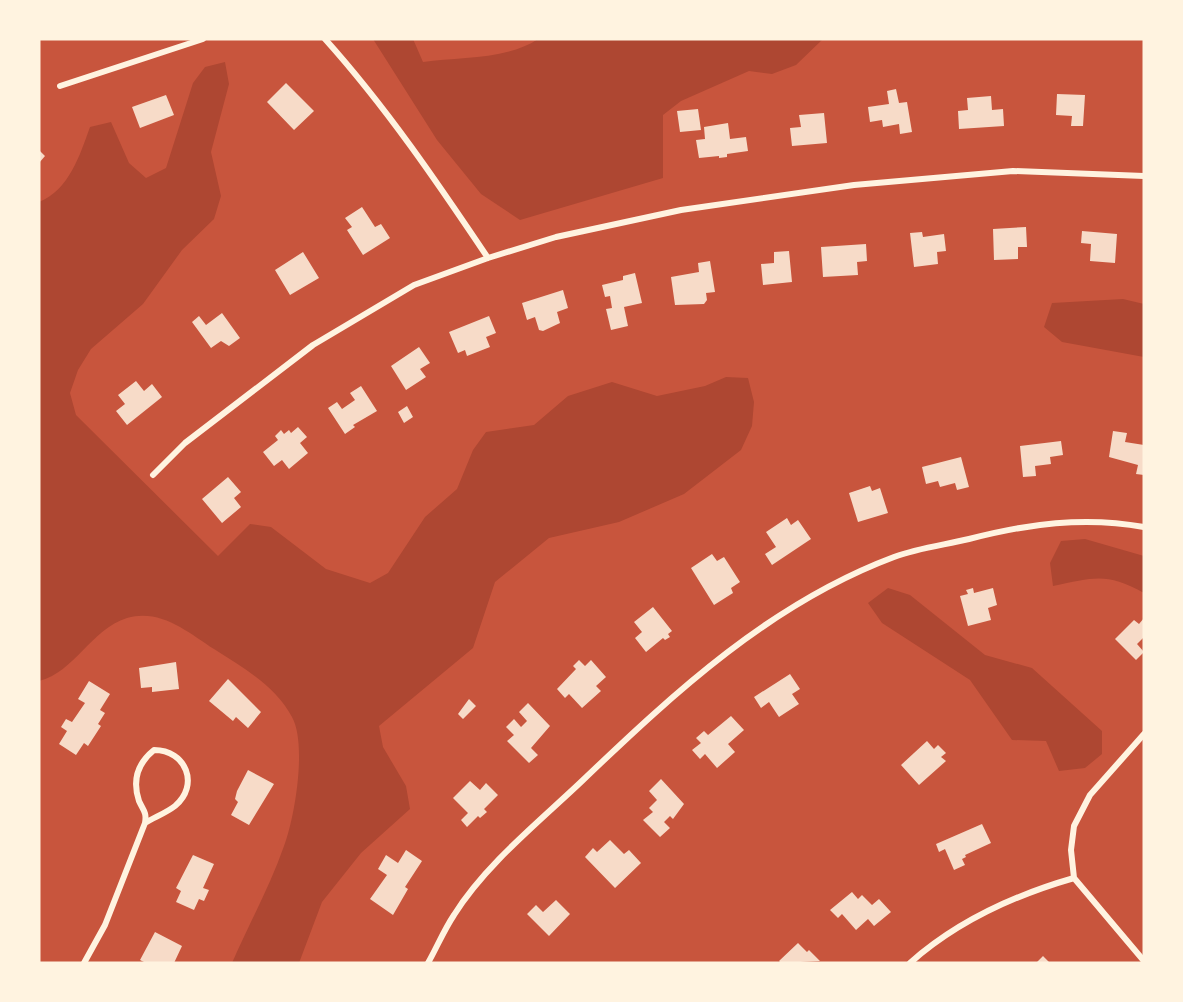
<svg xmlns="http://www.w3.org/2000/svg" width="1183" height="1002" viewBox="0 0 1183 1002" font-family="Cabin,sans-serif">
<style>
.green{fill:#ae4732}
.building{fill:#f7dbc8}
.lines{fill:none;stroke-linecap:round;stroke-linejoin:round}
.minor{stroke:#fff3e0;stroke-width:6}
</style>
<rect width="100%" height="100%" fill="#c8553d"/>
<path class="green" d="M373 39H413L423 62C459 57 507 60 538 39H823L796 65 772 74 749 71 681 101 663 115V178L520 220 481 194 437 140Z
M225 62 229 84 211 152 221 196 214 219 182 250 143 304 91 349 78 370 70 393 76 415 218 556 250 524 271 527 326 569 370 583 388 573 425 517 457 489 473 450 486 432 534 425 568 396 612 382 657 396 705 386 726 377 748 378 754 402 752 426 741 450 684 494 619 522 549 538 495 582 473 648 379 726 383 747 406 786 410 809 361 853 322 902 299 963H232C249 924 270 886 284 846 295 817 307 744 292 717 275 685 243 668 214 649 188 632 160 608 127 618 91 629 75 672 39 681V202C69 190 80 155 90 127L111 122 129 163 146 178 166 168 193 83 205 67Z
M1123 299 1144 304V357L1062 342 1044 327 1052 303Z
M1085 539 1144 556V593C1106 572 1094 578 1053 586L1050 563 1061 541Z
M888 588 910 595 985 655 1032 668 1102 731V754L1085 768 1059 771 1046 741 1012 740 970 680 882 623 868 603Z"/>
<path class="building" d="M286 83 314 111 294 130 267 102Z
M896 89 899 103 907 102 912 132 900 134 899 124 883 127 882 120 870 122 868 107 889 104 887 91Z
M1057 94 1085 95 1083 126H1071L1072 116 1056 115Z
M166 95 174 115 140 128 132 107Z
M991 96 992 110 1003 109 1004 126 959 129 958 111 968 110 967 98Z
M698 109 701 130 680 132 677 111Z
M824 113 827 143 792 146 790 128 801 127 799 115Z
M728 123 730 139 746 137 748 151 727 154V157L719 158V156L699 158 696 140 705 139 704 127Z
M39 150 45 156 39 163Z
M362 207 375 227 381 224 390 238 363 255 347 230 352 227 345 218Z
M1026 227 1027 247H1018V259L994 260 993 229Z
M1082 231 1117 234 1115 263 1090 261 1091 244 1081 243Z
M922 232 923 237 944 234 946 251 937 252 938 264 914 267 910 233Z
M866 244 867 261 857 262 858 275 823 277 821 247Z
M789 251 792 282 763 285 761 264 774 263V252Z
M303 252 319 278 290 295 275 270Z
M710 261 715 292 706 293 707 300 704 304 675 305 671 277 699 272 698 263Z
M635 273 642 303 624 307 628 326 611 330 606 309 612 308 610 296 605 297 602 285 623 280V276Z
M563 290 568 308 557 312 560 323 543 331 539 330 535 317 527 320 522 303Z
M222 313 240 338 229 346 221 341 211 348 192 322 199 316 206 325Z
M489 316 496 333 486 337 490 347 467 356 465 350 458 353 449 332Z
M419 347 430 363 420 369 426 377 406 390 391 366Z
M136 381 144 391 152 384 162 397 127 425 116 411 125 404 118 395Z
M361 386 377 411 353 425 355 427 345 434 328 408 337 402 342 409 355 400 350 393Z
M407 406 413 417 404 423 398 412Z
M298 427 307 437 300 443 308 453 289 469 282 460 274 466 263 452 278 440 275 436 281 430 284 434 289 430 291 433Z
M1113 431 1127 433 1125 442 1144 445V475L1136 474 1138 465 1109 457Z
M1061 441 1063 455 1050 457 1051 464 1035 466 1036 476 1023 477 1020 446Z
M961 457 969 487 957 490 955 483 940 487 938 481 926 484 922 467Z
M228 477 241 492 234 498 241 507 222 523 202 499Z
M870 486 872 491 880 488 888 513 858 522 849 493Z
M787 518 791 525 798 520 811 539 772 565 765 554 776 547 766 532Z
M712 554 717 561 724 557 740 582 731 588 733 593 714 605 691 568Z
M973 588 974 593 993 588 997 605 988 608 991 620 968 626 960 596 968 594 966 590Z
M653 607 672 631 668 634 670 637 665 640 663 638 646 652 635 638 642 632 634 622Z
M1144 618V637L1137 644 1144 652 1136 660 1115 639 1134 620 1139 624Z
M579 660 585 666 591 660 606 677 596 686 601 691 582 708 569 694 565 698 557 689 576 669 573 666Z
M176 662 179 689 152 692V687L141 688 139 668Z
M790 674 800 689 792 694 799 704 779 717 769 702 761 708 754 697Z
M228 679 261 712 248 728 236 717 233 721 209 701Z
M89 681 110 694 100 710 105 713 98 724 101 726 88 746 84 743 76 755 59 744 67 731 61 727 66 719 72 722 85 703 78 699Z
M469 699 476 706 463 719 458 714Z
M528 703 550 726 531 748 538 755 529 763 507 741 514 735 506 727 514 719 521 727 527 721 519 712Z
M731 716 744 730 728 744 735 752 717 768 705 754 700 759 692 750 701 743 696 738 704 731 708 735Z
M927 741 934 749 938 745 946 753 941 757 946 761 919 785 901 765Z
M248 770 274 784 249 825 231 815 238 802 235 799 237 791Z
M661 779 684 804 673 819 670 816 664 822 670 828 660 837 643 820 653 812 649 808 657 800 649 791Z
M470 781 480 790 486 783 498 795 484 809 487 812 480 818 478 816 467 827 461 820 468 813 453 798Z
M982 824 991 843 965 855 966 857 962 859 965 865 954 870 945 849 939 852 936 844Z
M610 840 624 854 629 850 641 863 615 888 585 857 593 848 597 852Z
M406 850 422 861 405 887 408 889 393 915 370 899 387 875 378 869 386 855 398 863Z
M193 855 214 864 203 888 209 890 204 901 199 899 194 910 176 902 181 891 176 888Z
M852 892 858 899 862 895 872 905 879 899 891 912 874 926 868 919 856 930 842 914 838 918 830 910Z
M556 900 570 914 549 936 527 914 536 905 543 912Z
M155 932 182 946 174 963H146L140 960Z
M798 943 807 952 809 950 820 961 781 963 779 961Z
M1043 956 1050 963H1036Z"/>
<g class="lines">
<path class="minor" d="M325 39C386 107 437 182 488 258
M60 86 203 39
M153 475 185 443 313 345 414 285 488 258 556 237 681 210 854 185 1013 171 1144 176
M1144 734 1090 795 1074 826 1071 850 1074 878 1144 961
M154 750C186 750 200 785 175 806 166 813 155 817 145 823 147 812 143 810 139 801 132 780 138 763 154 750Z
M84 963 105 925 145 823
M428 963C437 947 444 930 454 915 485 865 540 821 582 781 675 692 771 603 894 557 918 548 944 545 969 539 1027 524 1084 516 1144 527
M910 963C956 922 1015 895 1074 878"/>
</g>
<rect width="1183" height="1002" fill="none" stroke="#fff3e0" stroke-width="81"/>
</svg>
